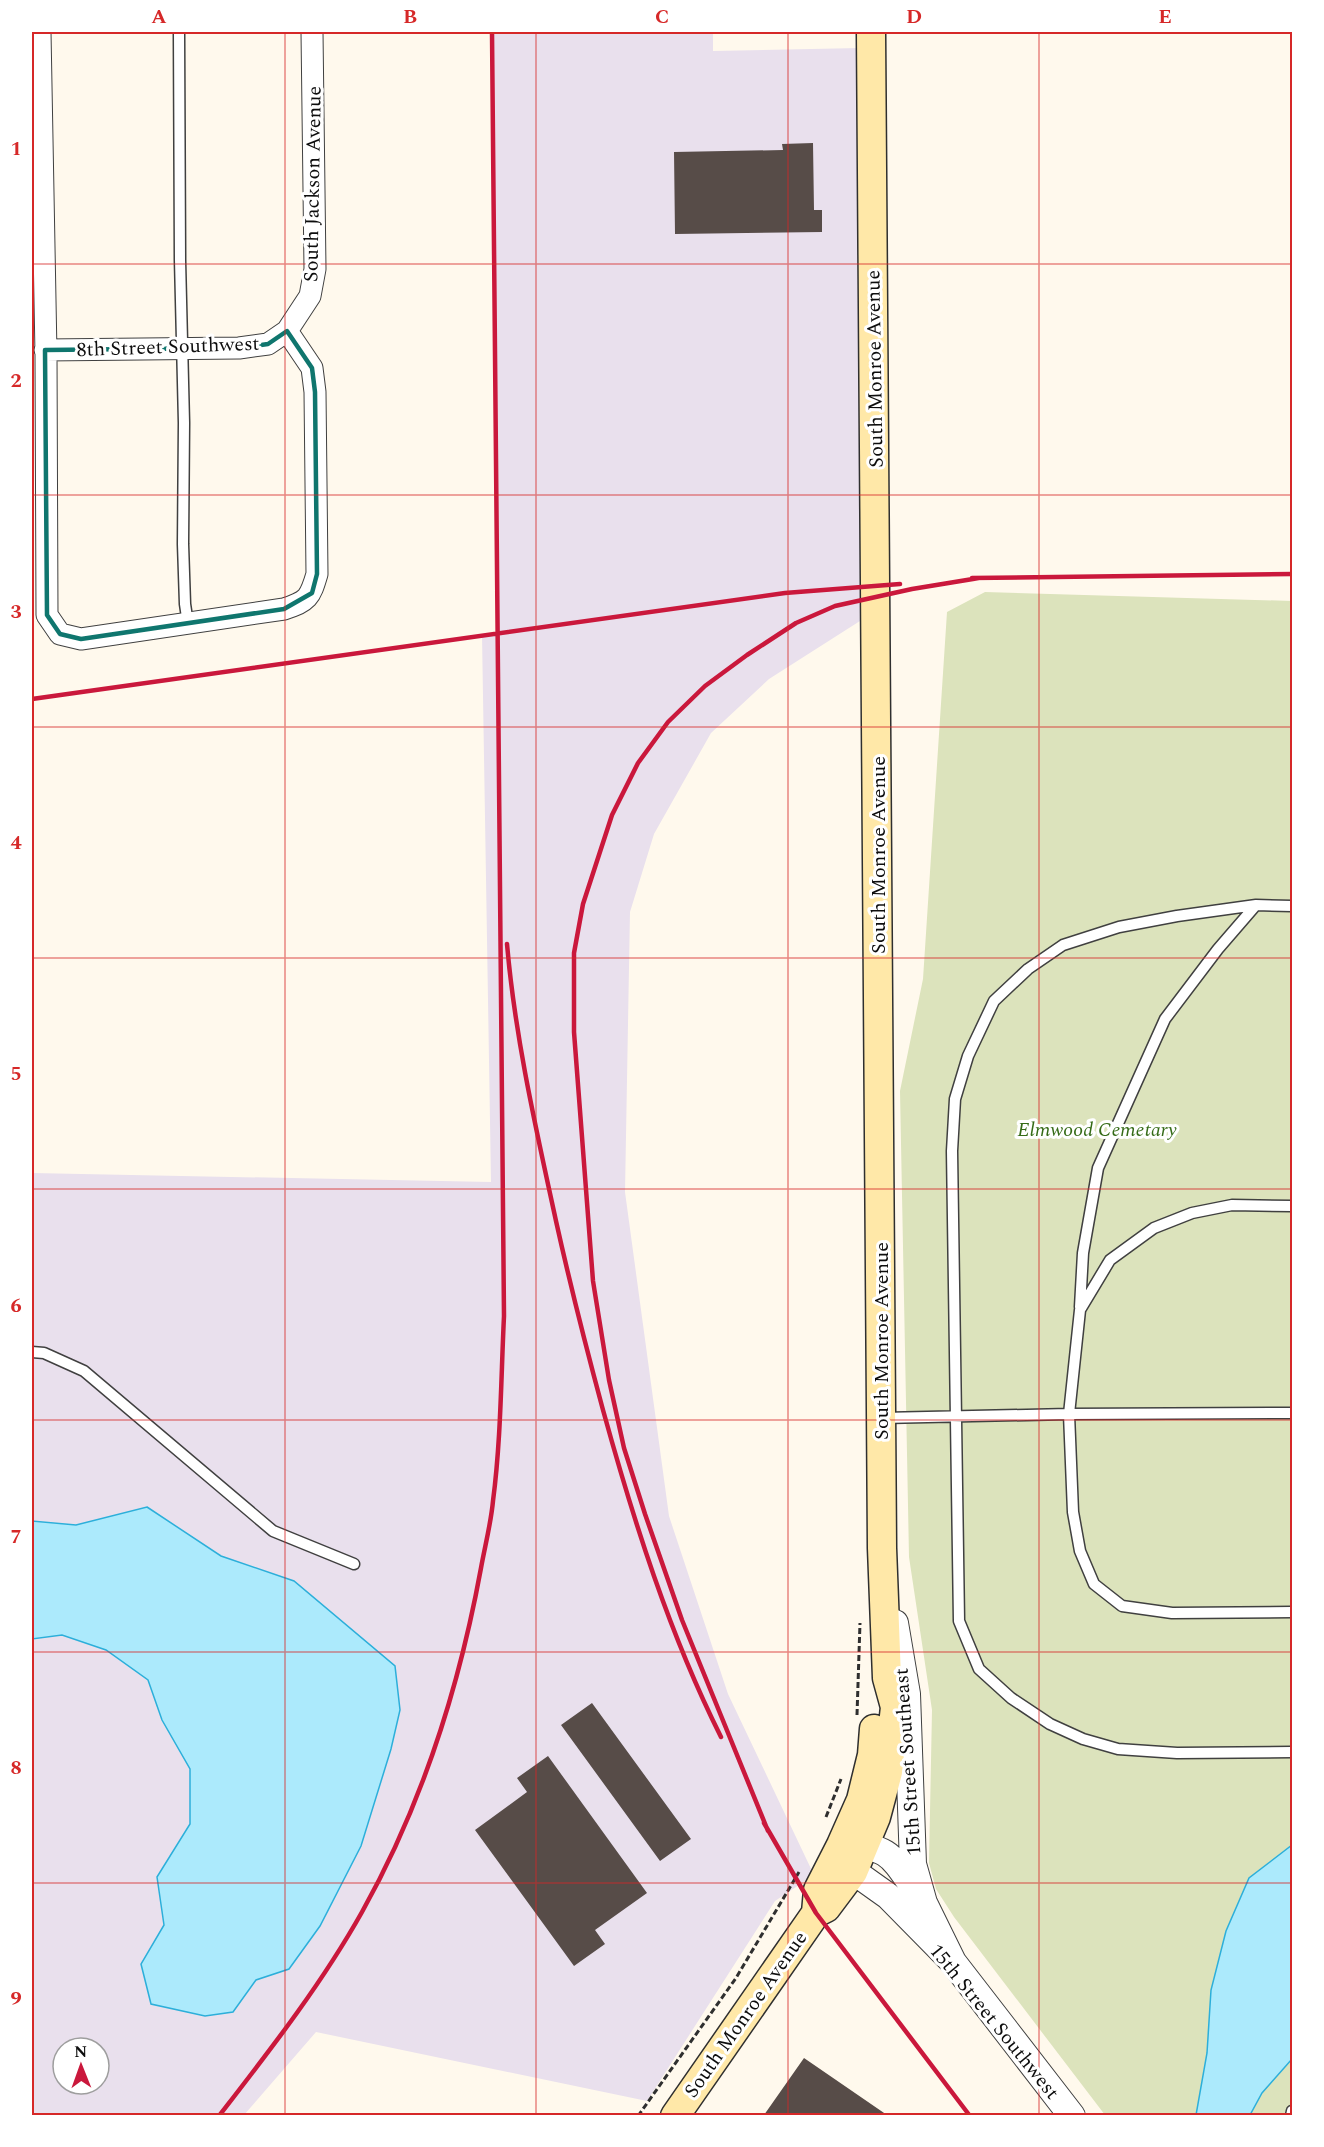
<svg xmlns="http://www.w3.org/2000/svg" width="1324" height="2147" viewBox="0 0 1324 2147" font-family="Spectral,serif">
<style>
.industrial{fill:#e9e0ed;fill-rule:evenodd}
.cemetery{fill:#dce3bc}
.water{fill:#aceafc;stroke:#2cafda;stroke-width:1.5}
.building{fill:#574c48}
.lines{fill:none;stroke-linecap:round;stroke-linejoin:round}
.service-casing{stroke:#404040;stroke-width:13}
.minor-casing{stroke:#404040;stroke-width:23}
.tertiary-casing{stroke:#404040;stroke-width:28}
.secondary-casing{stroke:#2f2f2f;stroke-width:31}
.path{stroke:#2f2f2f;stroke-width:3;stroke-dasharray:6 3;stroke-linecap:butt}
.service{stroke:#fff;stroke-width:10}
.minor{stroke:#fff;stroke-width:21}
.tertiary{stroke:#fff;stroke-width:26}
.secondary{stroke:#ffe8a8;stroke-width:28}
.rail{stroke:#ca183c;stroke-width:4.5}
.marked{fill:none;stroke:#0f766e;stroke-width:4.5;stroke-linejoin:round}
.grid{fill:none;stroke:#d62828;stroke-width:1.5;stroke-opacity:0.55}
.labels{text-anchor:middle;stroke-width:6;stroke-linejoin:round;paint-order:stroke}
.street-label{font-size:20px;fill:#0d0d0d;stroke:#fff}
.park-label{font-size:20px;font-style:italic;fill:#356b17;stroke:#fff}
.neatline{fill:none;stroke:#d62828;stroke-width:2}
.grid-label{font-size:20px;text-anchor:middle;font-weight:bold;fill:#d62828}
</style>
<rect width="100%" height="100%" fill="#fff9ed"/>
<path class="industrial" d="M492 32H713V51L860 48 866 570 860 621 769 679 711 733 654 834 630 912 625 1192 669 1516 728 1694 814 1875 775 1901 647 2101 316 2032 244 2115 32 2116V1173L491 1182 482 635 497 633ZM63 2048H99V2084H63Z"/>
<path class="cemetery" d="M985 592 1292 601V2115H1105L954 1917 936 1889 929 1863 932 1710 909 1557 900 1091 923 979 947 612Z"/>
<path class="water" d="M147 1507 221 1556 294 1581 395 1666 400 1710 391 1749 361 1846 320 1926 289 1969 256 1980 233 2012 205 2016 151 2004 141 1964 164 1925 157 1877 190 1824V1769L162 1720 148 1680 106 1650 62 1635 32 1639V1521L76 1525Z
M1292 1845V2059L1262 2093 1250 2115H1196L1207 2053 1211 1990 1226 1931 1249 1878Z"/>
<path class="building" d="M813 143 814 210H822V232L675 234 674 152 783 150 782 144Z
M592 1703 691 1839 660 1861 561 1725Z
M548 1756 647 1893 595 1930 605 1944 574 1966 475 1830 527 1792 517 1778Z
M804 2058 887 2115H764Z"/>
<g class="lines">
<defs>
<path id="service" d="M179 32 180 260 184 423 183 544 185 604 188 624
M1292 906 1256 905 1177 916 1119 927 1063 945 1028 969 994 1001 968 1056 955 1099 952 1151 959 1621 979 1669 1011 1698 1050 1724 1083 1739 1118 1749 1177 1753 1292 1752
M1292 1206 1232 1205 1192 1213 1154 1228 1110 1260 1080 1310 1069 1414 1073 1512 1080 1551 1094 1584 1122 1606 1172 1613 1292 1612
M1080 1307 1083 1253 1098 1168 1165 1019 1218 949 1256 905
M32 1352 44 1353 84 1371 273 1531 354 1564
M882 1418 1069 1414 1292 1413
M1291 2116 1292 2111"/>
<path id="minor" d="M40 32 46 354 47 615 60 634 81 639 284 609C308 601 310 598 317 574L315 392 312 368 287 331 310 296 315 269 312 32
M45 350 239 348 268 344 287 331"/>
<path id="tertiary" d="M895 1623 907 1694 913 1864 924 1903 953 1962
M843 1845C889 1846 891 1855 916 1891
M836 1859 888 1896 953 1962 1072 2116"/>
<path id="secondary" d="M816 1913 826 1908 853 1872 876 1817 888 1772 895 1707 887 1678 882 1548 871 32
M675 2116 816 1913 818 1890 841 1845 861 1800 872 1755 874 1729"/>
</defs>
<use href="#service" class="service-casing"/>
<use href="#minor" class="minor-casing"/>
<use href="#tertiary" class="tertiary-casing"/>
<use href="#secondary" class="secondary-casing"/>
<path class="path" d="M857 1715 860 1623
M826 1817 841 1779
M638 2116 736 1978 799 1872"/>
<use href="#service" class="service"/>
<use href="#minor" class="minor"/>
<use href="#tertiary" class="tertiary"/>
<use href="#secondary" class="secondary"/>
<path class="rail" d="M972 578 1292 574
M32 699 785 593 900 584
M507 944C515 1037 536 1129 556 1221 570 1284 586 1347 603 1410 634 1522 669 1633 721 1737
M764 1823 816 1913 970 2116
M768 1831 682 1620 645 1514 624 1448 609 1380 593 1281 574 1032V953L583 904 612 815 638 763 668 722 705 686 747 655 796 623 835 606 912 589 979 578
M219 2116C270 2050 321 1985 362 1912 422 1805 459 1688 481 1568 485 1546 491 1523 493 1501 501 1440 501 1377 504 1316L492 32"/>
</g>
<path class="marked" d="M287 331 312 368 315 392 317 574 312 593 284 609 81 639 60 634 47 615 45 350 239 348 268 344Z"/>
<path class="grid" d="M285 32V2116M536 32V2116M788 32V2116M1039 32V2116M32 264H1292M32 495H1292M32 727H1292M32 958H1292M32 1189H1292M32 1420H1292M32 1652H1292M32 1883H1292"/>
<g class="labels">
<g class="street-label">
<text transform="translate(312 184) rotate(-89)" y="7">South Jackson Avenue</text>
<text transform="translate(168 346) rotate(-2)" y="7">8th Street Southwest</text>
<text transform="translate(874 369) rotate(-91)" y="7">South Monroe Avenue</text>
<text transform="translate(878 855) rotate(-90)" y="7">South Monroe Avenue</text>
<text transform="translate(881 1341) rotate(-90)" y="7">South Monroe Avenue</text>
<text transform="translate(907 1762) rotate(-94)" y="7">15th Street Southeast</text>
<text transform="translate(745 2014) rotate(-55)" y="7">South Monroe Avenue</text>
<text transform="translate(995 2021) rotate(51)" y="7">15th Street Southwest</text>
</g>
<g class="park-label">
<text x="1097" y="1136">Elmwood Cemetary</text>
</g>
</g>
<rect width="1324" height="2147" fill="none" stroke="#ffffff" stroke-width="66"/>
<g transform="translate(81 2066) rotate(359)"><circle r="28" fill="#ffffff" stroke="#9e9e9e" stroke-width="1.5"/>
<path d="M0-4.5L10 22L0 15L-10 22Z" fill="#ca183c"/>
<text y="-9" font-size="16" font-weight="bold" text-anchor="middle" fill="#0d0d0d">N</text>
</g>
<rect x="33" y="33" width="1258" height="2081" class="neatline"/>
<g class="grid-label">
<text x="159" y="23">A</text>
<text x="410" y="23">B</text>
<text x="662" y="23">C</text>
<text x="914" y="23">D</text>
<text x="1165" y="23">E</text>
<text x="16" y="155">1</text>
<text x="16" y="387">2</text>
<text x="16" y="618">3</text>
<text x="16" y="849">4</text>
<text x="16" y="1080">5</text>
<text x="16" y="1312">6</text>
<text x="16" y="1543">7</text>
<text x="16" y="1774">8</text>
<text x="16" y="2005">9</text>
</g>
</svg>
